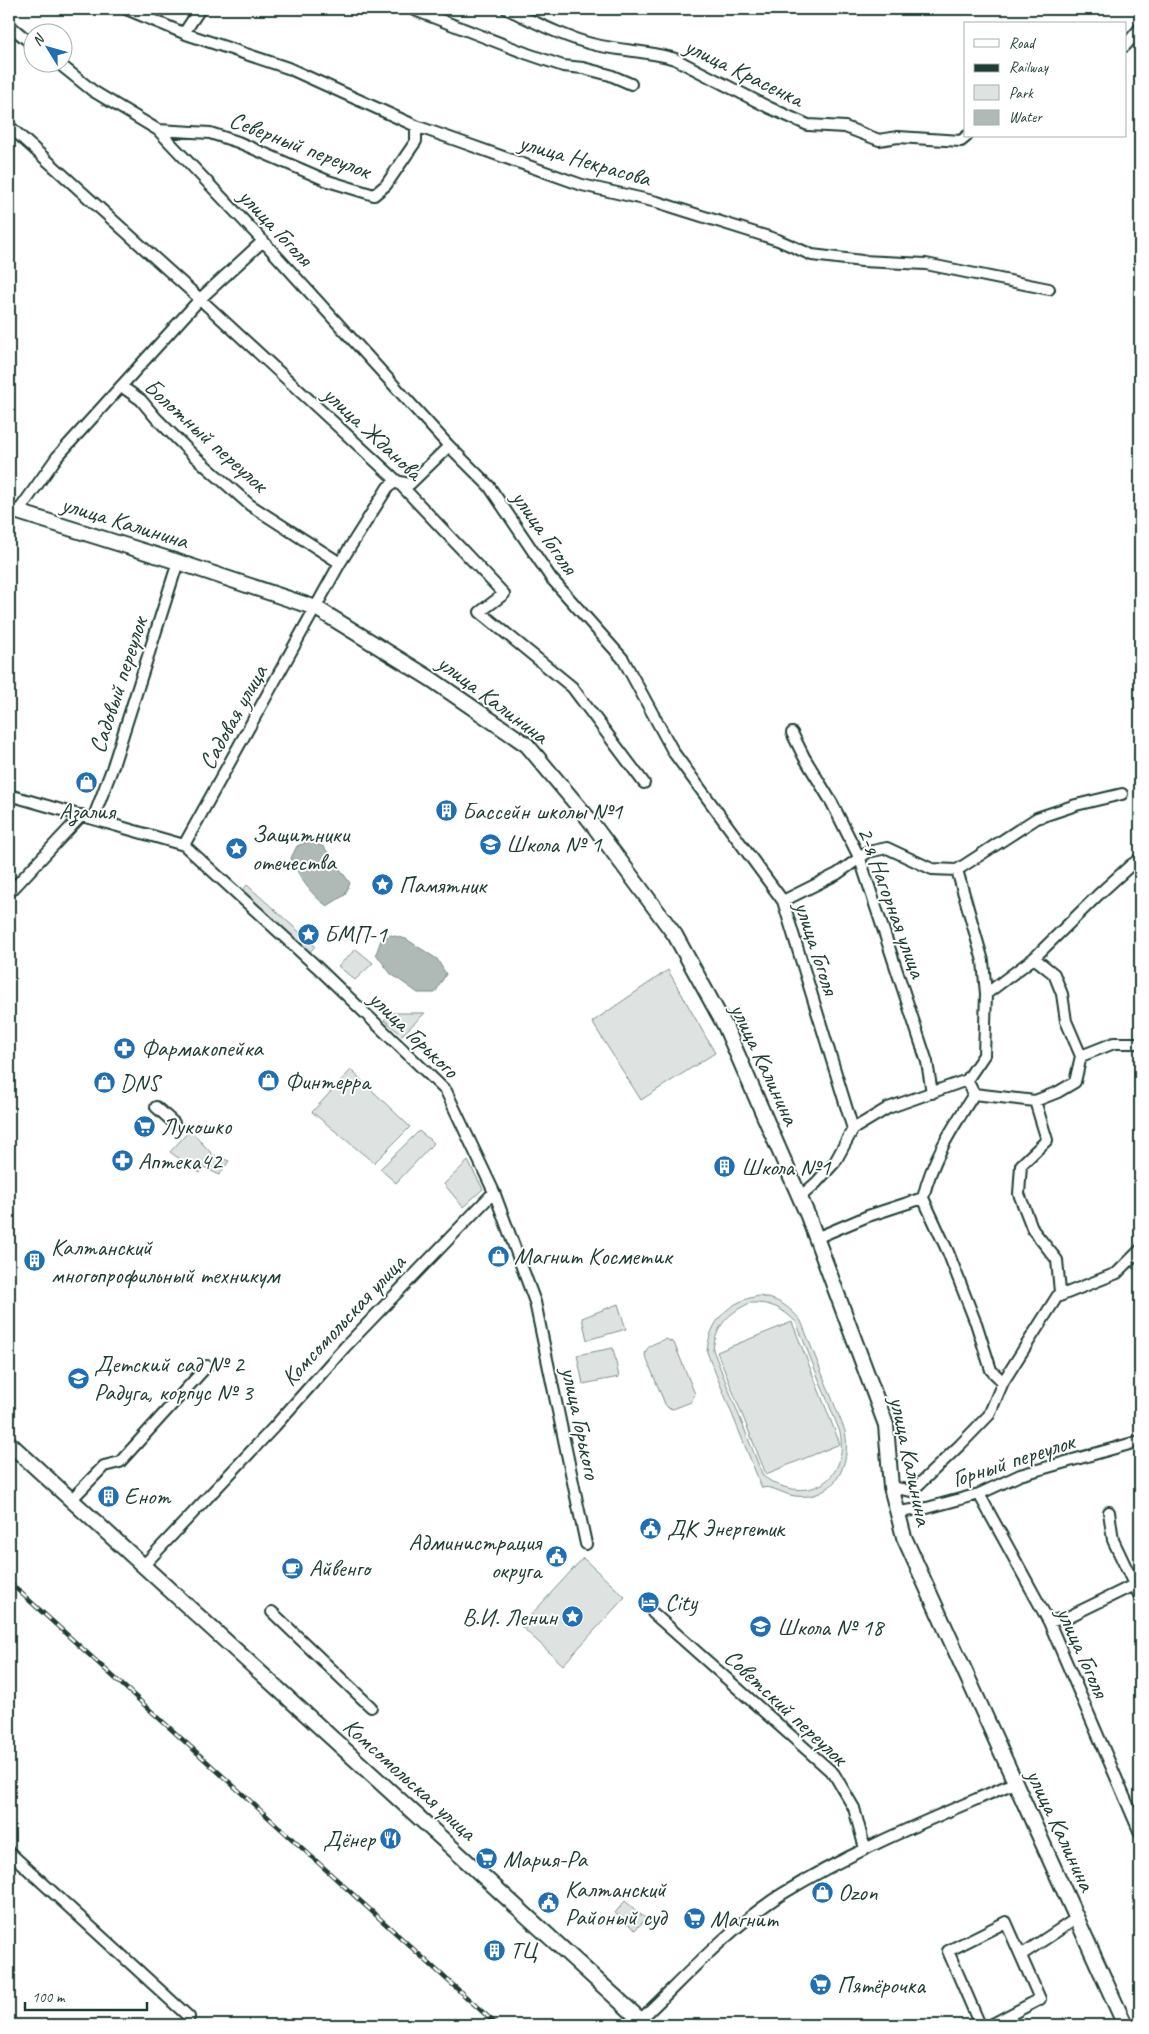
<svg xmlns="http://www.w3.org/2000/svg" width="1149" height="2034" viewBox="0 0 1149 2034" font-family="Caveat,sans-serif">
<style>
.green{fill:#dee3e2;stroke:#7e908b;fill-rule:evenodd}
.water{fill:#afbab7;stroke:#758883}
.lines{fill:none;stroke-linecap:round;stroke-linejoin:round}
.street-casing{stroke:#1f3d34;stroke-width:14}
.secondary-casing{stroke:#1f3d34;stroke-width:18}
.street{stroke:#fff;stroke-width:10}
.secondary{stroke:#fff;stroke-width:14}
.rail-casing{stroke:#1f3d34;stroke-width:4.5}
.rail{stroke:#fff;stroke-width:2.5;stroke-dasharray:8;stroke-linecap:butt}
.labels{text-anchor:middle;stroke-width:4;stroke-linejoin:round;paint-order:stroke}
.street-label{font-size:24px;fill:#1f3d34;stroke:#fff}
.poi-label{font-size:24px;fill:#1f3d34;stroke:#fff;text-anchor:start}
</style>
<rect width="100%" height="100%" fill="#fff"/>
<filter id="ink" filterUnits="userSpaceOnUse"><feTurbulence type="fractalNoise" baseFrequency=".02" numOctaves="2"/><feDisplacementMap in="SourceGraphic" scale="10" xChannelSelector="R" yChannelSelector="G"/><feConvolveMatrix kernelMatrix="1 2 1 2 8 2 1 2 1" color-interpolation-filters="sRGB"/></filter>
<g filter="url(#ink)">
<path class="green" d="M247 885 315 946 309 953 240 893Z
M356 949 373 963 355 980 338 966Z
M668 970 715 1053 641 1100 592 1022Z
M391 1013H425L402 1035 384 1020Z
M351 1070 410 1127 374 1163 312 1112Z
M190 1130 213 1155 229 1161 219 1175 204 1167 200 1173 170 1152Z
M419 1131 434 1143 396 1183 380 1169Z
M468 1161 483 1189 463 1207 444 1184Z
M759 1296C778 1299 789 1306 801 1321L845 1431C852 1465 834 1501 795 1496 784 1495 772 1485 762 1488L707 1352C709 1322 728 1301 759 1296ZM750 1303C770 1302 782 1308 796 1322L840 1432C850 1484 803 1506 763 1476L713 1350C716 1326 728 1313 750 1303Z
M618 1304 626 1329 587 1340 582 1318Z
M792 1322 840 1444 766 1474 717 1352Z
M666 1339 674 1343 695 1394 691 1402 673 1409 668 1408 665 1404 645 1355C646 1344 657 1343 666 1339Z
M613 1348 619 1377 583 1384 577 1355Z
M583 1558 625 1597 563 1665 521 1626Z
M625 1901 646 1919 635 1930 615 1913Z"/>
<path class="water" d="M309 841 324 847 350 883 345 895 327 906C310 894 299 877 291 858L297 846Z
M391 935 406 939 437 959 446 974 435 993H418L391 974 376 954 381 940Z"/>
<g class="lines">
<defs>
<path id="street" d="M126 9 186 34 288 68 416 126 467 144 582 185 657 202 778 240 812 255 862 261 926 264 1049 289
M412 9 528 54 563 66 583 68 610 75 631 84
M507 9C535 22 565 38 596 45 622 51 650 51 675 59L770 108 808 125 845 127 879 140 898 137 961 141 967 136
M9 25 32 44
M184 33 200 9
M1125 46 1140 28
M57 62 93 91 158 130 263 241 449 446 489 486 551 578 623 659 674 753 783 901 853 1129
M9 126 200 299 397 481 504 594 480 612 572 687 644 783
M158 130 210 133 238 142 328 181 374 195 386 185 416 141V126
M121 386 141 400 156 418 193 455 250 505 340 563
M18 512 57 457 200 299 263 241
M792 733 804 757 832 803 860 859 927 1062 932 1093
M9 795 184 845 316 966 446 1091 494 1192 535 1302 586 1544
M93 819 112 769 178 562
M184 845 340 563 388 487 397 481 410 484 449 446
M9 893 82 815
M783 901 837 874 868 852 887 848 932 869 957 870 1037 818 1076 805 1122 794
M1034 958 1054 974 1062 994 1066 1021 1081 1056
M986 994 1034 958 1098 895 1131 865 1140 859
M974 1094 1035 1101 1058 1092 1075 1082 1081 1056 1114 1043H1140
M156 1107 174 1123
M800 1197 816 1183 835 1162 853 1129 888 1108 967 1080
M923 1198C932 1159 953 1127 974 1094L967 1080 984 1055 986 994 983 961 957 870
M923 1198 948 1252 975 1321
M816 1238 868 1216 923 1198
M1057 1297 1117 1273 1140 1250
M976 1323 991 1370 1003 1382
M891 1487 912 1491 960 1445 989 1415 1003 1382 1060 1292 1057 1260 1033 1230 1019 1194 1021 1165 1047 1140 1035 1101
M979 1494 1049 1622 1140 1833
M71 1500 104 1466 120 1462 207 1366
M898 1512 927 1508 979 1494 1020 1475 1140 1441
M1109 1512 1113 1540 1140 1597
M143 1566 274 1427 344 1348 494 1192
M272 1612 371 1707
M653 1613 834 1774 854 1808 865 1849
M1049 1622 1070 1616 1140 1582
M9 1852 189 2017 186 2025
M1021 1955 1077 1918
M640 2020C684 1978 731 1926 782 1894 855 1849 936 1817 1014 1783
M980 2025 948 1951 1006 1922 1040 1999 991 2025"/>
<path id="secondary" d="M9 511 18 512 178 562 316 608 431 679 527 745 588 818 675 935 725 1026 808 1216 886 1425 891 1487 904 1537 1125 2025
M9 1443 646 2025"/>
</defs>
<use href="#street" class="street-casing"/>
<use href="#secondary" class="secondary-casing"/>
<use href="#street" class="street"/>
<use href="#secondary" class="secondary"/>
<defs>
<path id="rail" d="M9 1582 497 2025"/>
</defs>
<use href="#rail" class="rail-casing"/>
<use href="#rail" class="rail"/>
</g>
</g>
<defs>
<symbol id="shop-disc" viewBox="-11 -11 22 22"><circle r="9.5" fill="#1f6fb2" stroke="#fff"/><path d="M-5-2.5h2.3a2.7 3.5 0 0 1 5.4 0H5L5.5 6h-11ZM-1.5-2.5h3a1.5 2.3 0 0 0-3 0Z" fill="#fff"/></symbol>
<symbol id="building-disc" viewBox="-11 -11 22 22"><circle r="9.5" fill="#1f6fb2" stroke="#fff"/><path d="M-4-6H4V6H1V3H-1V6H-4ZM-2.5-4.3h1.7v1.8h-1.7ZM.8-4.3h1.7v1.8H.8ZM-2.5-1h1.7V.8h-1.7ZM.8-1h1.7V.8H.8Z" fill="#fff"/></symbol>
<symbol id="school-disc" viewBox="-11 -11 22 22"><circle r="9.5" fill="#1f6fb2" stroke="#fff"/><path d="M0-5L7-2L0 1L-7-2ZM-4 1L0 2.5L4 1V4Q0 6-4 4Z" fill="#fff"/></symbol>
<symbol id="sight-disc" viewBox="-11 -11 22 22"><circle r="9.5" fill="#1f6fb2" stroke="#fff"/><path d="M0-6L1.8-2.2L6-1.7L2.9 1.2L3.7 5.4L0 3.3L-3.7 5.4L-2.9 1.2L-6-1.7L-1.8-2.2Z" fill="#fff"/></symbol>
<symbol id="pharmacy-disc" viewBox="-11 -11 22 22"><circle r="9.5" fill="#1f6fb2" stroke="#fff"/><path d="M-2-6h4v4h4v4h-4v4h-4v-4h-4v-4h4Z" fill="#fff"/></symbol>
<symbol id="supermarket-disc" viewBox="-11 -11 22 22"><circle r="9.5" fill="#1f6fb2" stroke="#fff"/><path d="M-6-5.5h2.5l.6 2H6L4.5 2H-2.5L-4.4-4H-6ZM-1.5 3.2a1.3 1.3 0 1 0 .1 0ZM3 3.2a1.3 1.3 0 1 0 .1 0Z" fill="#fff"/></symbol>
<symbol id="civic-disc" viewBox="-11 -11 22 22"><circle r="9.5" fill="#1f6fb2" stroke="#fff"/><path d="M-.6-6.5H3V-4.5H.6V-3L4-1V1h2V6H-6V1h2V-1L-.6-3ZM-1.2 2.5V6h2.4V2.5Z" fill="#fff"/></symbol>
<symbol id="cafe-disc" viewBox="-11 -11 22 22"><circle r="9.5" fill="#1f6fb2" stroke="#fff"/><path d="M-5.5-4.5H6V0H3Q3 3.5 0 3.5H-2.5Q-5.5 3.5-5.5 0ZM3-3.2v2h1.7v-2ZM-6 4.5H4V6H-6Z" fill="#fff"/></symbol>
<symbol id="hotel-disc" viewBox="-11 -11 22 22"><circle r="9.5" fill="#1f6fb2" stroke="#fff"/><path d="M-6-4.5h1.5V1H6V5H4.5V3h-9V5H-6ZM-4 0a1.8 1.8 0 1 1 3.6 0ZM.5 0V-2.5h3Q6-2.5 6 0Z" fill="#fff"/></symbol>
<symbol id="restaurant-disc" viewBox="-11 -11 22 22"><circle r="9.5" fill="#1f6fb2" stroke="#fff"/><path d="M-5-6h1v4h1v-4h1v4h1v-4h1v5L-1.5 .5V6h-2V.5L-5-1ZM5-6V6H3V1.5H1.5Q1.5-4 5-6Z" fill="#fff"/></symbol>
</defs>
<g fill-rule="evenodd">
<use href="#shop-disc" x="74" y="770" width="25" height="25"/>
<use href="#building-disc" x="434" y="798" width="25" height="25"/>
<use href="#school-disc" x="478" y="832" width="25" height="25"/>
<use href="#sight-disc" x="224" y="836" width="25" height="25"/>
<use href="#sight-disc" x="370" y="872" width="25" height="25"/>
<use href="#sight-disc" x="296" y="922" width="25" height="25"/>
<use href="#pharmacy-disc" x="112" y="1036" width="25" height="25"/>
<use href="#shop-disc" x="256" y="1068" width="25" height="25"/>
<use href="#shop-disc" x="92" y="1070" width="25" height="25"/>
<use href="#supermarket-disc" x="132" y="1114" width="25" height="25"/>
<use href="#pharmacy-disc" x="110" y="1148" width="25" height="25"/>
<use href="#building-disc" x="712" y="1154" width="25" height="25"/>
<use href="#shop-disc" x="486" y="1244" width="25" height="25"/>
<use href="#building-disc" x="22" y="1248" width="25" height="25"/>
<use href="#school-disc" x="66" y="1366" width="25" height="25"/>
<use href="#building-disc" x="96" y="1484" width="25" height="25"/>
<use href="#civic-disc" x="638" y="1516" width="25" height="25"/>
<use href="#civic-disc" x="544" y="1544" width="25" height="25"/>
<use href="#cafe-disc" x="280" y="1556" width="25" height="25"/>
<use href="#hotel-disc" x="636" y="1590" width="25" height="25"/>
<use href="#sight-disc" x="560" y="1604" width="25" height="25"/>
<use href="#school-disc" x="748" y="1614" width="25" height="25"/>
<use href="#restaurant-disc" x="378" y="1826" width="25" height="25"/>
<use href="#supermarket-disc" x="474" y="1846" width="25" height="25"/>
<use href="#shop-disc" x="810" y="1880" width="25" height="25"/>
<use href="#civic-disc" x="536" y="1890" width="25" height="25"/>
<use href="#supermarket-disc" x="682" y="1906" width="25" height="25"/>
<use href="#building-disc" x="482" y="1938" width="25" height="25"/>
<use href="#supermarket-disc" x="808" y="1972" width="25" height="25"/>
</g>
<g class="labels">
<g class="street-label">
<text transform="translate(744 72) rotate(26)" y="8">улица Красенка</text>
<text transform="translate(300 145) rotate(21)" y="8">Северный переулок</text>
<text transform="translate(585 160) rotate(16)" y="8">улица Некрасова</text>
<text transform="translate(276 227) rotate(47)" y="8">улица Гоголя</text>
<text transform="translate(373 433) rotate(43)" y="8">улица Жданова</text>
<text transform="translate(206 435) rotate(42)" y="8">Болотный переулок</text>
<text transform="translate(125 522) rotate(17)" y="8">улица Калинина</text>
<text transform="translate(545 532) rotate(55)" y="8">улица Гоголя</text>
<text transform="translate(118 685) rotate(-72)" y="8">Садовый переулок</text>
<text transform="translate(493 699) rotate(37)" y="8">улица Калинина</text>
<text transform="translate(233 717) rotate(-61)" y="8">Садовая улица</text>
<text transform="translate(892 902) rotate(70)" y="8">2-я Нагорная улица</text>
<text transform="translate(817 948) rotate(72)" y="8">улица Гоголя</text>
<text transform="translate(414 1034) rotate(44)" y="8">улица Горького</text>
<text transform="translate(765 1064) rotate(65)" y="8">улица Калинина</text>
<text transform="translate(343 1320) rotate(-47)" y="8">Комсомольская улица</text>
<text transform="translate(581 1423) rotate(78)" y="8">улица Горького</text>
<text transform="translate(1013 1460) rotate(-18)" y="8">Горный переулок</text>
<text transform="translate(911 1461) rotate(78)" y="8">улица Калинина</text>
<text transform="translate(1083 1652) rotate(66)" y="8">улица Гоголя</text>
<text transform="translate(786 1707) rotate(43)" y="8">Советский переулок</text>
<text transform="translate(410 1779) rotate(42)" y="8">Комсомольская улица</text>
<text transform="translate(1061 1830) rotate(65)" y="8">улица Калинина</text>
</g>
<g class="poi-label">
<text x="87" y="819" text-anchor="middle">Азалия</text>
<text x="462" y="819">Бассейн школы №1</text>
<text x="252" y="842">Защитники<tspan x="252" dy="28">отечества</tspan></text>
<text x="506" y="852">Школа № 1</text>
<text x="399" y="893">Памятник</text>
<text x="324" y="942">БМП-1</text>
<text x="141" y="1056">Фармакопейка</text>
<text x="285" y="1089">Финтерра</text>
<text x="120" y="1091">DNS</text>
<text x="161" y="1134">Лукошко</text>
<text x="138" y="1169">Аптека42</text>
<text x="741" y="1175">Школа №1</text>
<text x="51" y="1255">Калтанский<tspan x="51" dy="28">многопрофильный техникум</tspan></text>
<text x="514" y="1264">Магнит Косметик</text>
<text x="94" y="1372">Детский сад № 2<tspan x="94" dy="28">Радуга, корпус № 3</tspan></text>
<text x="124" y="1504">Енот</text>
<text x="667" y="1536">ДК Энергетик</text>
<text x="541" y="1550" text-anchor="end">Администрация<tspan x="541" dy="28">округа</tspan></text>
<text x="309" y="1576">Айвенго</text>
<text x="665" y="1610">City</text>
<text x="557" y="1625" text-anchor="end">В.И. Ленин</text>
<text x="777" y="1635">Школа № 18</text>
<text x="375" y="1847" text-anchor="end">Дёнер</text>
<text x="503" y="1867">Мария-Ра</text>
<text x="565" y="1897">Калтанский<tspan x="565" dy="28">Районый суд</tspan></text>
<text x="838" y="1900">Ozon</text>
<text x="710" y="1927">Магнит</text>
<text x="510" y="1958">ТЦ</text>
<text x="837" y="1993">Пятёрочка</text>
</g>
</g>
<rect width="1149" height="2034" fill="none" stroke="#fff" stroke-width="30"/>
<rect x="15" y="15" width="1119" height="2004" fill="none" stroke="#1f3d34" stroke-width="2" filter="url(#ink)"/>
<rect x="964" y="22" width="162" height="115" fill="#ffffff" stroke="#a5b1ae"/>
<rect x="974" y="39" width="25" height="8" fill="#ffffff" stroke="#a5b1ae"/>
<text x="1009" y="48" font-size="15" fill="#1f3d34">Road</text>
<rect x="974" y="64" width="25" height="8" fill="#1f3d34" stroke="#a5b1ae"/>
<text x="1009" y="72" font-size="15" fill="#1f3d34">Railway</text>
<rect x="974" y="85" width="25" height="15" fill="#dee3e2" stroke="#a5b1ae"/>
<text x="1009" y="98" font-size="15" fill="#1f3d34">Park</text>
<rect x="974" y="110" width="25" height="15" fill="#afbab7" stroke="#a5b1ae"/>
<text x="1009" y="122" font-size="15" fill="#1f3d34">Water</text>
<g transform="translate(48 48) rotate(307)"><circle r="24" fill="#ffffff" stroke="#a5b1ae"/>
<path d="M0-4L9 19L0 12L-9 19Z" fill="#1f6fb2"/>
<text y="-8" font-size="14" font-weight="bold" text-anchor="middle" fill="#1f3d34">N</text>
</g>
<path d="M25 2002v8h122v-8" fill="none" stroke="#1f3d34" stroke-width="2.5"/>
<text x="32" y="2002" font-size="15" fill="#1f3d34" stroke="#ffffff" stroke-width="4" paint-order="stroke">100 m</text>
</svg>
